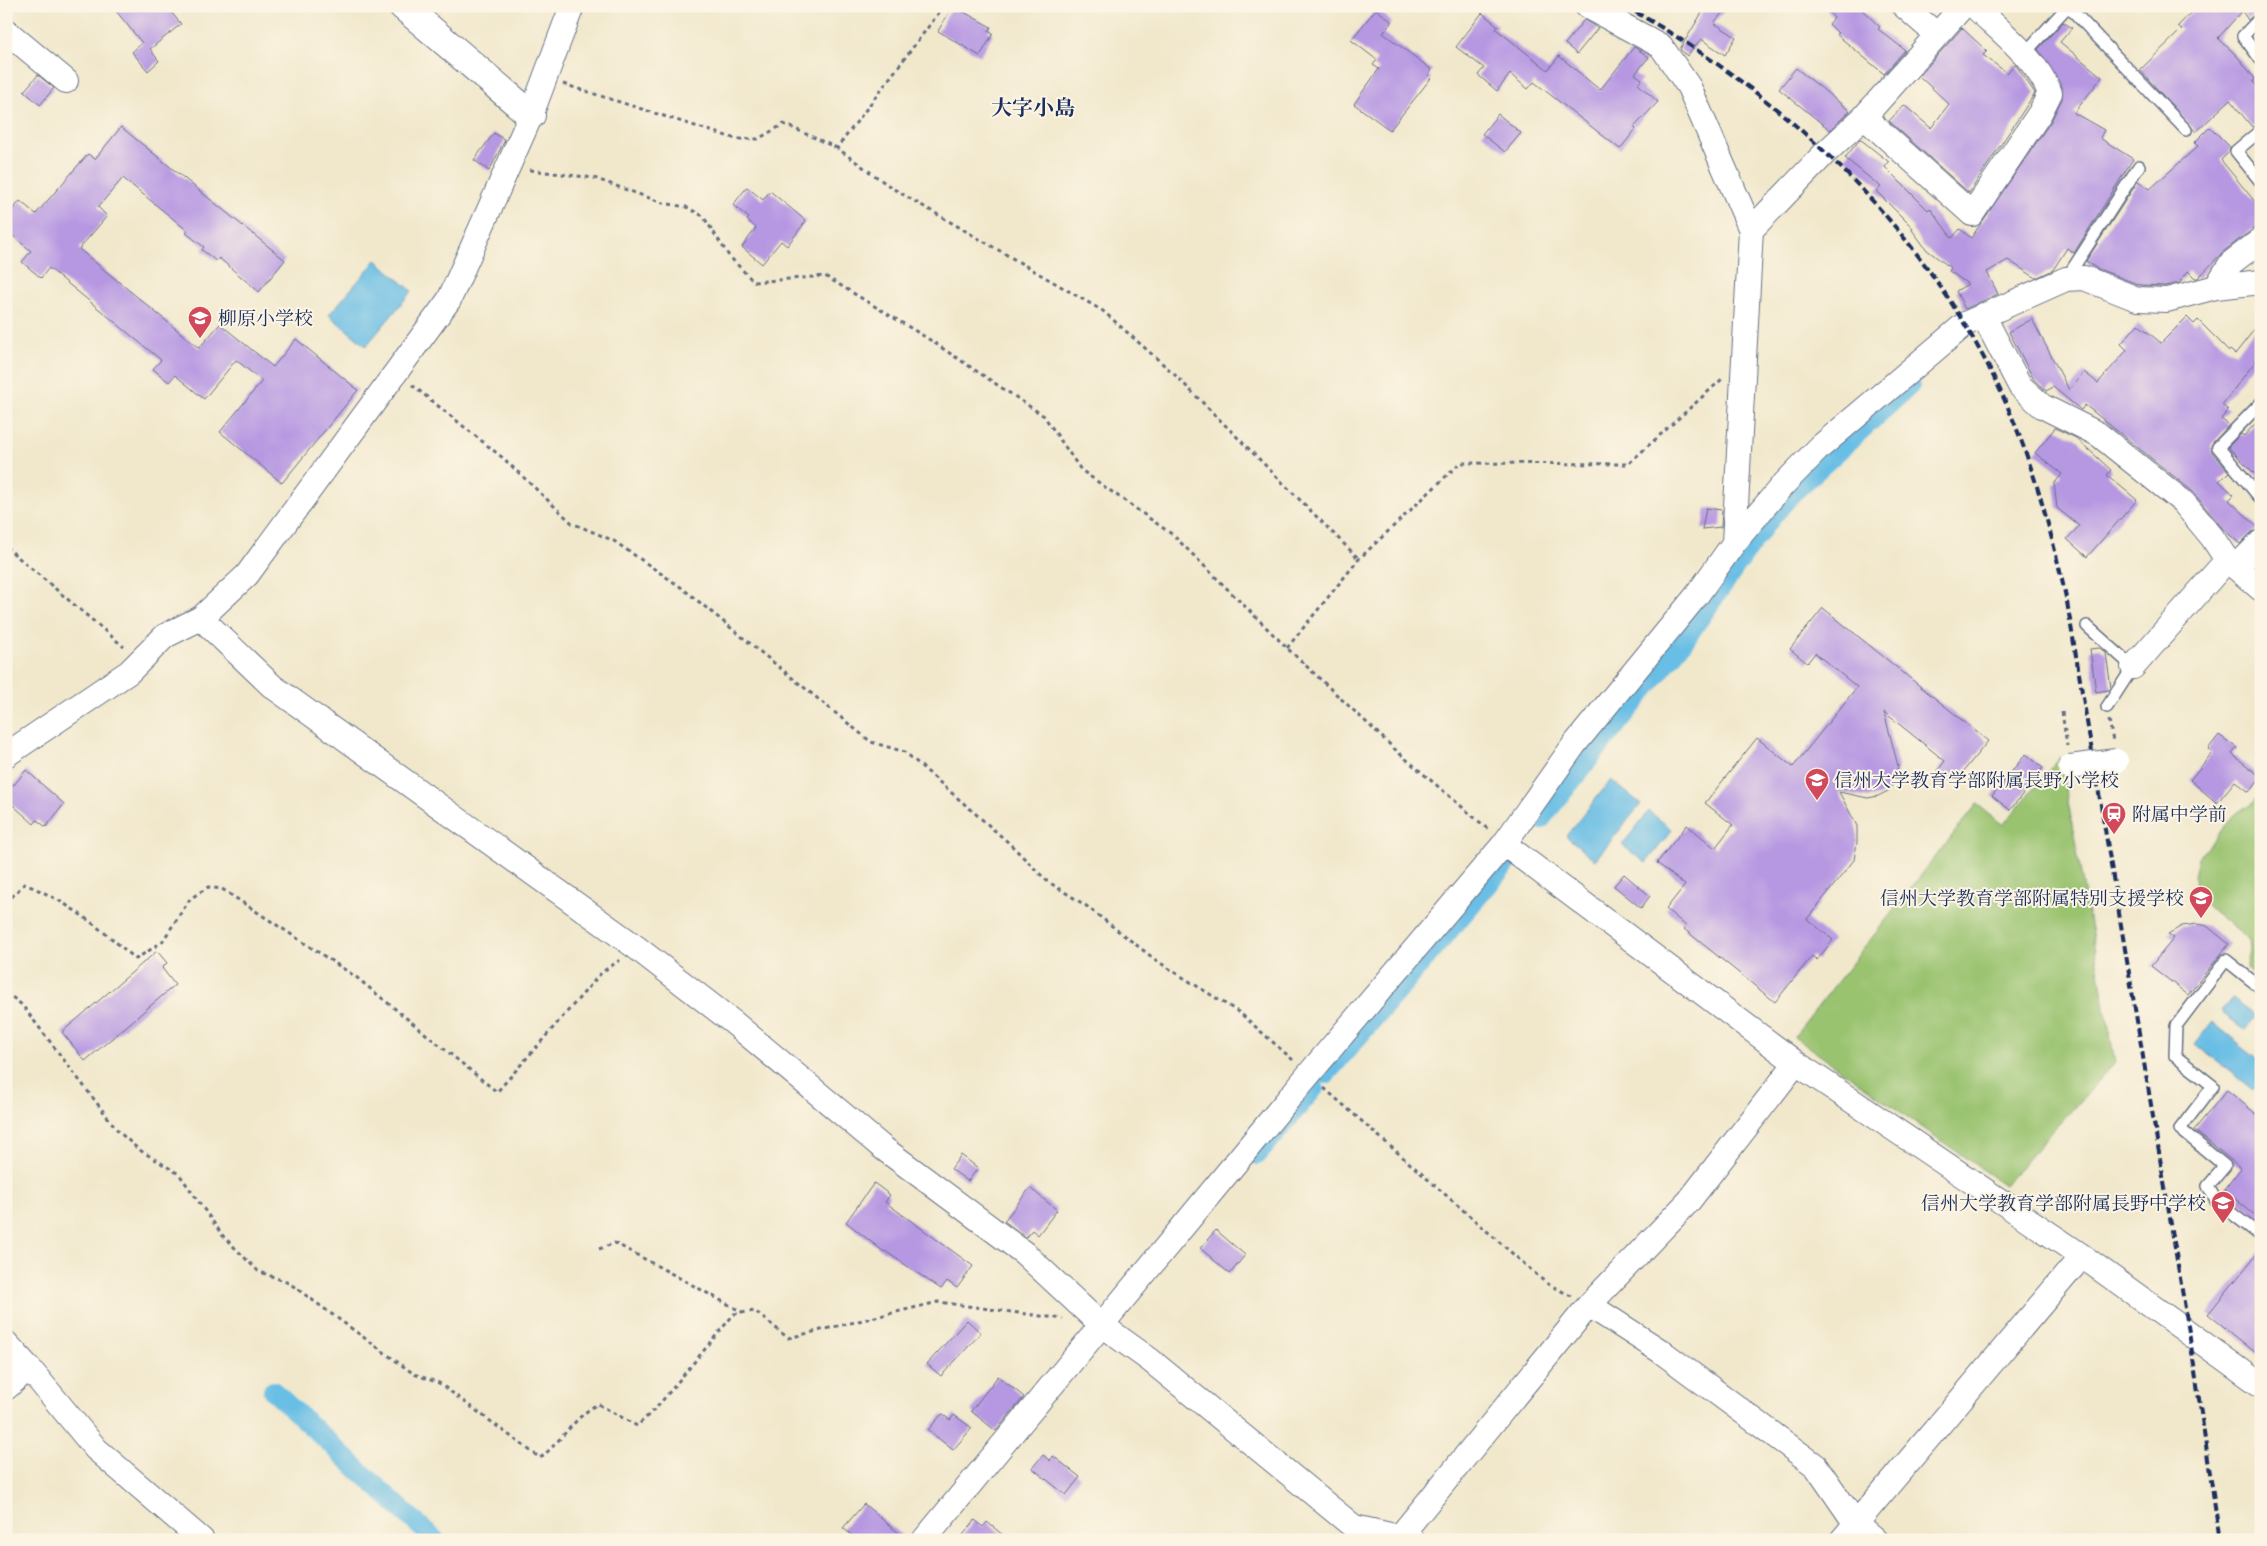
<svg xmlns="http://www.w3.org/2000/svg" width="2267" height="1546" viewBox="0 0 2267 1546" font-family="Alegreya,'Noto Serif JP',serif">
<style>
.green{fill:#9ac36f;stroke:#5a7966}
.water{fill:#69bee5;stroke:#4276a2}
.lines{fill:none;stroke-linecap:round;stroke-linejoin:round}
.canal{stroke:#69bee5;stroke-width:20}
.building{fill:#b697e2}
.lane-casing{stroke:#667084;stroke-width:14}
.street-casing{stroke:#667084;stroke-width:26}
.secondary-casing{stroke:#667084;stroke-width:30}
.path{stroke:#667084;stroke-width:3;stroke-dasharray:4 4;stroke-linecap:butt}
.lane{stroke:#fff;stroke-width:11}
.street{stroke:#fff;stroke-width:24}
.secondary{stroke:#fff;stroke-width:28}
.rail{stroke:#1b2f5e;stroke-width:4;stroke-dasharray:8 4;stroke-linecap:butt}
.street-bridge-casing{stroke:#667084;stroke-width:26;stroke-linecap:butt}
.street-bridge{stroke:#fff;stroke-width:24}
.labels{text-anchor:middle;stroke-width:4;stroke-linejoin:round;paint-order:stroke}
.poi-label{font-size:19px;fill:#1b2f5e;stroke:#fcf5e5;text-anchor:start}
.quarter-label{font-size:21px;font-weight:bold;fill:#1b2f5e;stroke:#fcf5e5}
</style>
<rect width="100%" height="100%" fill="#fcf5e5"/>
<filter id="ink" filterUnits="userSpaceOnUse"><feTurbulence type="fractalNoise" baseFrequency=".02" numOctaves="2"/><feDisplacementMap in="SourceGraphic" scale="10" xChannelSelector="R" yChannelSelector="G"/><feConvolveMatrix kernelMatrix="1 2 1 2 8 2 1 2 1" color-interpolation-filters="sRGB"/></filter>
<filter id="wash" filterUnits="userSpaceOnUse"><feTurbulence type="fractalNoise" baseFrequency=".0096" numOctaves="4" result="noise"/><feDisplacementMap in="SourceGraphic" scale="20" xChannelSelector="R" yChannelSelector="G"/><feGaussianBlur stdDeviation="1.12" result="paint"/><feColorMatrix in="noise" values="0 0 0 0 0 0 0 0 0 0 0 0 0 0 0 0 0 1.4 0 .05"/><feComposite in="paint" operator="in"/></filter>
<g filter="url(#wash)">
<rect width="100%" height="100%" fill="#f1e8cc"/>
<path class="green" d="M2060 757 2115 1062 2004 1185 1794 1037 1977 804 2003 825Z
M2261 793V980L2246 968 2250 951 2249 940 2201 901 2195 892 2194 876 2198 858 2237 812 2250 805Z"/>
<path class="water" d="M376 260 412 291 366 346 329 315Z
M1611 780 1641 804 1595 860 1566 836Z
M1649 811 1672 830 1646 863 1622 845Z
M2232 998 2256 1016 2245 1030 2221 1012Z
M2212 1022 2261 1061V1080L2253 1090 2195 1044Z"/>
<g class="lines">
<path class="canal" d="M1540 820 1683 642 1764 526 1792 493 1910 385
M1326 1074 1511 858
M1257 1155 1314 1088
M273 1391 435 1540"/>
</g>
<g id="blocks">
<path class="building" d="M112 6H166L181 24 150 49 159 61 148 71 132 52 142 43Z
M953 6 991 27 988 31 993 34 980 56 938 31Z
M1706 6H1728L1714 23 1736 37 1725 55 1701 39 1687 56 1680 49Z
M1824 6H1858L1880 27 1878 29 1905 50 1884 74 1836 34 1838 33 1829 24 1834 18Z
M2197 6H2261V10L2248 20 2242 11 2218 38 2237 56 2255 79 2253 81 2261 91V123L2252 127 2230 100 2196 132 2140 70 2182 29 2178 26Z
M1376 9 1392 22 1383 33 1432 70 1428 75 1431 78 1390 130 1354 104 1379 69 1373 65 1377 60 1351 40Z
M1482 13 1498 26 1496 29 1548 70 1559 56 1600 90 1634 47 1649 57 1635 74 1642 79 1638 84 1658 102 1634 127 1636 129 1620 149 1534 82 1528 89 1510 74 1497 91 1478 75 1484 68 1456 47Z
M1584 20 1598 28 1577 54 1565 44Z
M2063 22 2072 28 2060 42 2102 77 2074 113 2104 130 2100 138 2133 159 2074 253 2067 248 2053 270 2036 278 2008 260 1987 272 1998 294 1965 309 1956 291 1968 284 1949 271 1951 268 1927 250 1912 230 1913 228 1876 191 1881 187 1845 158 1860 139 1889 162 1885 167 1928 210 1930 208 1952 238 1960 229 1971 238 2051 121 2062 99V87L2038 49Z
M1962 28 1987 51 1983 55 2007 73 2015 64 2035 93 1969 193 1889 121 1904 105 1931 128 1949 104 1919 76Z
M1796 68 1850 111 1830 130 1779 89Z
M38 75 54 88 40 105 24 91Z
M1498 114 1521 133 1505 152 1482 134Z
M121 127 285 260 259 292 219 258 216 261 202 250 204 247 186 233 188 231 123 178 98 207 107 216 79 249 199 348 220 324 273 367 296 339 358 390 282 483 220 432 262 381 236 360 204 399 175 375 169 382 153 369 161 360 49 268 41 278 22 262 31 251 6 230V218L20 201 36 214 88 154 95 159Z
M2210 127 2230 147 2229 152 2221 160 2261 209V226L2253 229 2223 252 2198 278H2195L2188 271 2179 283 2165 286 2140 285 2096 268 2086 261 2138 181 2150 189 2198 146 2194 143Z
M494 133 505 140 489 171 474 160Z
M747 187 763 200 770 191 806 221 787 246 781 241 762 264 742 247 756 228 747 220 749 218 733 205Z
M2187 317 2194 324 2198 320 2229 351 2230 350 2235 354 2261 321V354L2222 405 2228 410 2221 419 2229 425 2211 445 2212 452 2229 472 2219 481 2234 495 2229 500 2260 529 2252 532 2240 544 2222 528 2192 491 2085 405 2081 410 2053 387 2046 391 2034 380 2009 332 2032 319 2069 390 2084 372 2098 383 2127 350 2121 344 2138 324 2161 343Z
M2261 417V480L2228 447 2241 434 2244 436Z
M2055 428 2076 438 2111 470 2107 475 2137 500 2087 557 2067 539 2079 526 2057 508 2054 484 2062 474 2035 453Z
M1706 508 1722 510 1721 527 1702 529Z
M1823 608 1988 741 1954 783 1938 770 1945 761 1884 712 1898 766 1896 777 1890 790 1878 796 1868 798 1839 792 1857 826V843L1854 860 1807 919 1833 940 1817 960 1812 956 1775 1002 1684 929 1686 926 1666 909 1685 885 1657 863 1687 825 1715 848 1733 825 1705 803 1757 738 1793 767 1857 687 1815 653 1807 663 1790 649Z
M2100 648 2106 653 2111 688 2109 690 2096 692 2090 649Z
M2219 735 2237 748 2232 754 2261 777 2249 792 2235 781 2217 803 2190 780 2212 753 2208 749Z
M2026 754 2043 768 2010 810 1992 796Z
M26 770 64 804 46 827 37 820 34 824 6 799V779L14 785Z
M1624 874 1650 896 1641 908 1614 886Z
M2197 924 2207 926 2229 944 2188 995 2151 966 2174 938 2168 934 2182 926Z
M157 951 167 963 162 968 175 985 85 1061 62 1032Z
M2227 1090 2261 1118V1220L2224 1190 2241 1168 2194 1130Z
M961 1155 978 1168 968 1181 951 1169Z
M874 1183 890 1195 885 1202 973 1266 957 1288 947 1281 941 1289 885 1251 884 1252 846 1222Z
M1030 1188 1057 1210 1038 1235 1032 1230 1026 1237 1004 1221Z
M1216 1230 1245 1255 1230 1274 1200 1248Z
M2261 1249V1357L2208 1314Z
M967 1320 981 1333 941 1376 927 1364Z
M998 1376 1024 1397 996 1431 971 1411Z
M942 1414 950 1420 954 1415 972 1428 953 1450 928 1430Z
M1043 1455 1050 1461 1053 1456 1080 1477 1066 1495 1032 1468Z
M864 1504 907 1540H858L843 1528Z
M975 1520 983 1527 987 1522 1009 1540H959Z"/>
</g>
</g>
<g filter="url(#ink)">
<use href="#blocks" fill-opacity="0" stroke="#667084" stroke-width="1"/>
<g class="lines">
<defs>
<path id="lane" d="M2068 6 2186 130
M2261 17 2243 36 2261 60
M2024 54 2068 6
M2261 130 2236 151 2261 182
M2066 279 2139 166
M2261 403 2218 447 2261 499
M2087 626 2133 667 2107 707
M2261 988 2226 960 2176 1026 2175 1056 2213 1086 2180 1129 2225 1166 2208 1186 2216 1201 2261 1236"/>
<path id="street" d="M1904 6 1937 35
M1963 6 1864 117 1972 214 2040 113 2050 93C2036 58 2001 32 1974 6
M6 31 66 81
M1751 230 1825 153 1864 117
M2216 287 2231 263 2261 240
M1983 315 2020 386 2042 406 2098 434 2183 502 2212 537 2227 560 2261 589
M1734 543 1781 487 1820 447 1965 324 2066 279 2084 278 2137 299 2167 300 2216 287 2261 282
M201 618 272 686 637 948 734 1023 883 1148 1024 1253 1100 1324 1150 1360 1354 1527 1413 1540
M2133 667 2227 560 2240 563 2261 542
M6 755 129 672 165 636 201 618 247 575 449 300 531 115 572 6
M1504 844 1796 1063 2082 1256 2261 1385
M1589 1305 1662 1352 1816 1466 1856 1524 1875 1540
M6 1343 29 1368 6 1388
M29 1368 96 1449 202 1540
M924 1540 1309 1074 1504 844 1574 745 1697 595 1734 543 1751 230 1689 87 1661 46 1587 6
M1397 1540 1589 1305 1689 1201 1796 1063
M1842 1540 2082 1256"/>
<path id="secondary" d="M403 6 531 115"/>
</defs>
<use href="#lane" class="lane-casing"/>
<use href="#street" class="street-casing"/>
<use href="#secondary" class="secondary-casing"/>
<path class="path" d="M944 6 837 148 892 188 1103 311 1172 372 1359 559
M563 84 736 139H758L784 124 837 148
M530 170 594 178 663 203 686 207 703 216 729 256 754 282 825 276 927 338 1044 416 1081 470 1173 535 1287 648 1399 753 1489 830
M412 385 503 458 572 523 614 541 682 588 871 742 905 752 1009 843 1047 881 1085 905 1157 961 1240 1013 1293 1060
M6 547 124 647
M1287 648 1359 559 1460 463 1628 464 1722 379
M2062 712 2067 746
M2109 720 2113 741
M6 903 24 884C69 901 100 929 136 959L162 942 190 899 208 887 222 889 356 977 497 1092 602 972 620 960
M6 992 22 1005 119 1132 138 1149 179 1174 223 1236 258 1271 289 1283 414 1374 439 1383 540 1458C561 1442 575 1416 598 1404L637 1426 657 1407 734 1314 755 1311 788 1338 938 1302 1063 1319
M1324 1088 1546 1283 1571 1296
M599 1249 615 1243 744 1313"/>
<use href="#lane" class="lane"/>
<use href="#street" class="street"/>
<use href="#secondary" class="secondary"/>
<path class="rail" d="M1625 6C1784 95 1923 226 2001 392 2032 459 2051 530 2067 602L2189 1332 2220 1540"/>
<defs>
<path id="street-bridge" d="M2070 767 2116 761"/>
</defs>
<use href="#street-bridge" class="street-bridge-casing"/>
<use href="#street-bridge" class="street-bridge"/>
</g>
</g>
<defs>
<symbol id="school-pin" viewBox="-11 -11 22 30"><path d="M0 17L-7.5 6A9.5 9.5 0 1 1 7.5 6Z" fill="#d1495b" stroke="#fcf5e5"/><path d="M0-5L7-2L0 1L-7-2ZM-4 1L0 2.5L4 1V4Q0 6-4 4Z" fill="#fff"/></symbol>
<symbol id="station-pin" viewBox="-11 -11 22 30"><path d="M0 17L-7.5 6A9.5 9.5 0 1 1 7.5 6Z" fill="#d1495b" stroke="#fcf5e5"/><path d="M-3-6H3Q5-6 5-4V2Q5 4 3 4L4.5 6H3L1.5 4h-3L-3 6H-4.5L-3 4Q-5 4-5 2V-4Q-5-6-3-6ZM-3.5-4v3h7v-3ZM-3.5 1v1.5H-2V1ZM2 1v1.5H3.5V1Z" fill="#fff"/></symbol>
</defs>
<g fill-rule="evenodd">
<use href="#school-pin" x="186" y="304" width="28" height="38"/>
<use href="#school-pin" x="1803" y="766" width="28" height="38"/>
<use href="#station-pin" x="2100" y="800" width="28" height="38"/>
<use href="#school-pin" x="2187" y="884" width="28" height="38"/>
<use href="#school-pin" x="2209" y="1189" width="28" height="38"/>
</g>
<g class="labels">
<g class="poi-label">
<text x="218" y="325">柳原小学校</text>
<text x="1834" y="787">信州大学教育学部附属長野小学校</text>
<text x="2132" y="821">附属中学前</text>
<text x="2184" y="905" text-anchor="end">信州大学教育学部附属特別支援学校</text>
<text x="2206" y="1210" text-anchor="end">信州大学教育学部附属長野中学校</text>
</g>
<g class="quarter-label">
<text x="1033" y="115">大字小島</text>
</g>
</g>
<rect width="2267" height="1546" fill="none" stroke="#fcf5e5" stroke-width="25"/>
</svg>
